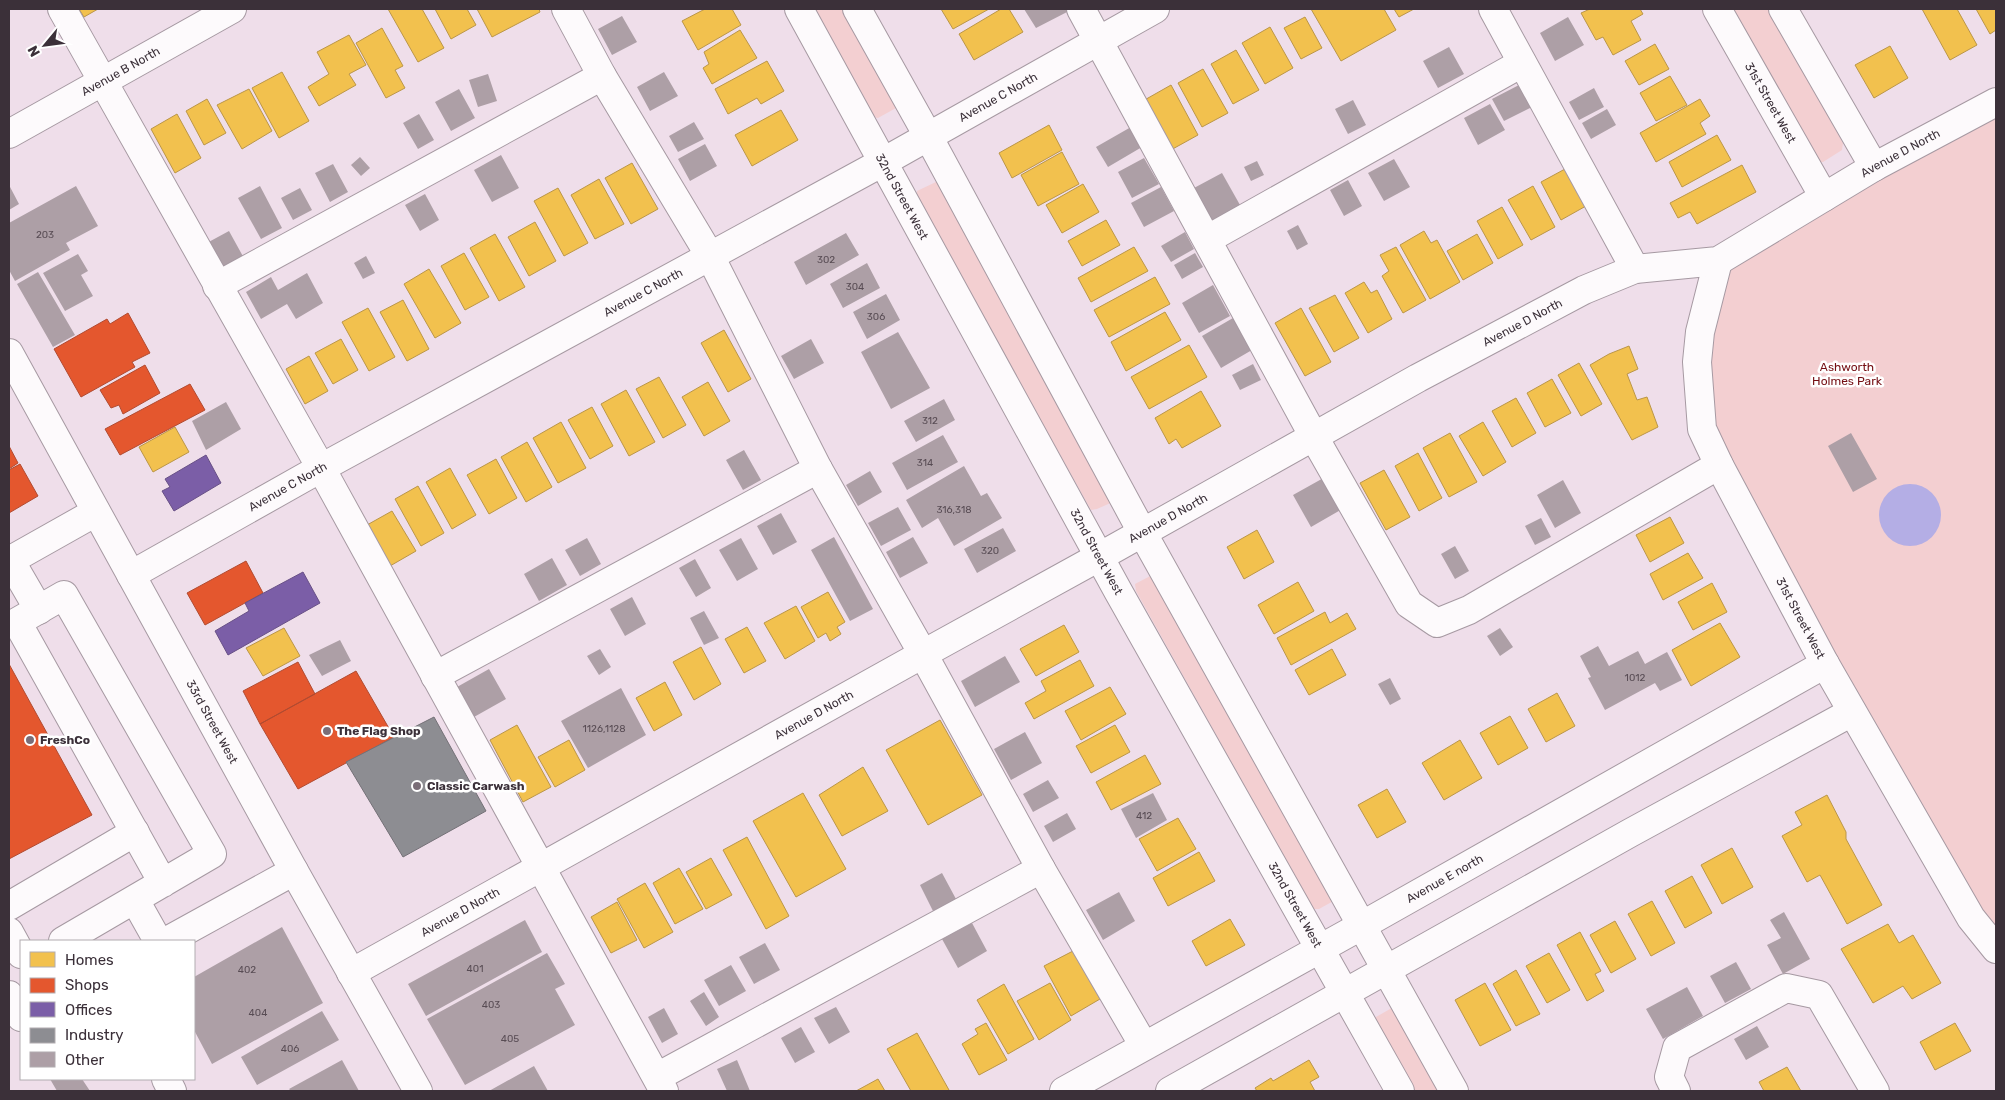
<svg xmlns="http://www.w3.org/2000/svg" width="2005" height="1100" viewBox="0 0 2005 1100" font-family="Rubik,sans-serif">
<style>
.green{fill:#f3cfd1}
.water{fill:#b4aee5}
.homes{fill:#f2c14e;stroke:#bb9648}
.shops{fill:#e4572e;stroke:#b14b31}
.offices{fill:#7b5ea7;stroke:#685086}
.industry{fill:#8d8d92;stroke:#747177}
.building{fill:#ad9fa6}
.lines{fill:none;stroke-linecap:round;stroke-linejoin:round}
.minor-casing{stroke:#a699a2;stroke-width:30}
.major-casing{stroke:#a699a2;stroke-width:30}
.minor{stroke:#fdfafc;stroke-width:28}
.major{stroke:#fdfafc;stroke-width:28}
.poi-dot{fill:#7a6d77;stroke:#fff;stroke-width:2}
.labels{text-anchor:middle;stroke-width:5;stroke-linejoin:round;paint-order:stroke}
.number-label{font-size:10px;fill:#584c54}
.street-label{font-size:12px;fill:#3b3039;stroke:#fff}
.park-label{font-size:12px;fill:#740e13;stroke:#fff}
.poi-label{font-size:12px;font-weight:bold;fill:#3b3039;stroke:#fff;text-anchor:start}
</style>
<rect width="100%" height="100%" fill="#efdeea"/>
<path class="green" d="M812 9H844L897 104 896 108 878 118 873 117Z
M1732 9H1769L1843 143 1842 150 1823 162H1818Z
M1996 102V949L1852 712 1698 394 1718 261Z
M938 181 1115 501 1097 509 1091 510 917 199V191Z
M1156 573 1337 899 1319 909H1313L1136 591 1135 584Z
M1397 1005 1447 1091H1414L1375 1021 1376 1017Z"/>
<path class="water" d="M1879 515a31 31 0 1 1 62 0a31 31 0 1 1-62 0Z"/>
<path class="homes" d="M79 9H98L84 17Z
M388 9H422L444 48 418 62Z
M435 9H467L476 25 451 39Z
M477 9H539L540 12 492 37Z
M705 9H732L741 25 698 50 682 21Z
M941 9H989L953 29Z
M1001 9H1009L1023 32 974 60 959 34Z
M1311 9H1384L1396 30 1341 61Z
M1394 9H1414L1399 17Z
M1590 9H1640L1643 14 1631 21 1641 40 1613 55 1603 37 1596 40 1581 13Z
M1922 9H1957L1977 45 1950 60Z
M1976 9H1996V30L1990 34Z
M1305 17 1322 48 1301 59 1284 28Z
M1270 27 1293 68 1265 84 1242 43Z
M382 28 403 66 395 70 405 88 386 98 356 43Z
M740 30 757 58 712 84 703 68 709 64 704 52Z
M349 35 366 65 349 74 356 85 319 106 308 87 329 74 317 52Z
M1655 44 1669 69 1639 85 1625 61Z
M1890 46 1908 78 1874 98 1855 65Z
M1236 50 1259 90 1233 104 1211 64Z
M767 61 784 91 761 104 757 98 728 114 715 89Z
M1203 69 1228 113 1202 127 1178 83Z
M282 72 309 121 279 138 252 88Z
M1670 76 1687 105 1656 121 1640 93Z
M1171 85 1198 135 1169 151 1141 102Z
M249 89 272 131 242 149 217 105Z
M207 99 226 133 204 145 186 111Z
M1700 99 1710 116 1700 123 1706 134 1656 162 1640 133Z
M781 110 798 140 752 166 735 135Z
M177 114 201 158 175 173 151 129Z
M1049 125 1062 150 1012 178 999 153Z
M1717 135 1731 160 1682 187 1669 162Z
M1062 152 1079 184 1038 206 1021 175Z
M632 163 658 209 631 224 605 178Z
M1742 165 1756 192 1697 224 1690 212 1678 218 1670 203Z
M1565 169 1586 206 1561 220 1541 182Z
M599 179 624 224 595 239 571 195Z
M1083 184 1099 212 1062 233 1046 205Z
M1533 186 1555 227 1531 240 1508 200Z
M558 188 588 243 564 256 534 201Z
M1502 207 1523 245 1498 259 1477 221Z
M1106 220 1120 245 1082 266 1068 241Z
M535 222 556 261 529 276 508 237Z
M1424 231 1431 243 1437 240 1460 282 1430 299 1400 245Z
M495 234 525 287 499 301 470 248Z
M1477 234 1493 263 1463 280 1447 251Z
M1134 247 1148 271 1091 302 1078 278Z
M1396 247 1426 300 1403 313 1382 276 1389 271 1380 255Z
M464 253 489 297 465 310 441 266Z
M429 269 461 323 435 338 404 284Z
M1155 277 1170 304 1109 337 1094 310Z
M1364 282 1371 293 1377 290 1392 319 1368 333 1345 293Z
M1335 295 1359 338 1334 352 1309 308Z
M403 300 429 349 407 361 380 312Z
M368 308 395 357 369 371 342 322Z
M1301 308 1331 362 1305 376 1275 323Z
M1165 312 1181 340 1126 371 1111 342Z
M724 330 751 379 728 392 701 343Z
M341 339 358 370 333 384 315 353Z
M1189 345 1207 377 1149 409 1131 377Z
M1629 346 1638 369 1627 374 1637 400 1647 397 1658 427 1632 440 1590 365 1609 354Z
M309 356 328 391 305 404 286 369Z
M1579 363 1602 404 1581 416 1558 375Z
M659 377 686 425 663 438 636 389Z
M1552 379 1571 413 1545 427 1527 393Z
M708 382 730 421 704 436 682 397Z
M626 390 655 442 629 456 601 404Z
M1201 391 1221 426 1182 448 1176 439 1169 444 1155 418Z
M1516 398 1536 433 1512 447 1492 411Z
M592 407 613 446 590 459 568 420Z
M561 422 586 468 558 483 533 438Z
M1483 422 1506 462 1483 476 1459 436Z
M175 427 189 452 153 472 139 447Z
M1450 433 1477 482 1449 497 1423 448Z
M527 442 552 487 526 502 501 457Z
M1418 453 1442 498 1419 511 1395 466Z
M496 459 517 498 489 514 467 475Z
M450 468 476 515 452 529 426 482Z
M1384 470 1410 517 1386 530 1360 483Z
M418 486 444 533 421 546 395 499Z
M392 511 416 551 390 566 367 525Z
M1670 517 1684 543 1650 562 1636 535Z
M1257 530 1274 562 1244 579 1227 547Z
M1688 553 1703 578 1663 600 1650 574Z
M1298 582 1314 611 1274 634 1258 605Z
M1712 583 1727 612 1693 630 1678 602Z
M828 592 845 622 837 627 841 634 830 641 826 633 818 638 801 607Z
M796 606 815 641 785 659 764 623Z
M1325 612 1330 623 1347 613 1356 629 1291 665 1277 638Z
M1720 623 1740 657 1691 686 1672 650Z
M1064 625 1079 652 1036 676 1020 649Z
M747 627 766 661 744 673 725 639Z
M284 628 300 656 263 676 246 648Z
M701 647 721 684 694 700 673 662Z
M1332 649 1346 675 1309 695 1295 670Z
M1080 660 1094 686 1034 719 1025 703 1046 691 1041 681Z
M665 682 682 715 654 731 636 698Z
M1110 687 1126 714 1081 740 1065 711Z
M1557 693 1575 726 1546 742 1528 709Z
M1510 716 1528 748 1498 765 1480 733Z
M940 720 982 795 928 825 886 750Z
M517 725 551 787 523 802 490 740Z
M1115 725 1130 752 1091 773 1076 746Z
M569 740 585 770 555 787 538 757Z
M1460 740 1482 778 1444 800 1422 763Z
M1145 755 1161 784 1111 810 1096 782Z
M863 767 888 811 842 836 819 795Z
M1387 789 1406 822 1377 838 1358 805Z
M803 793 846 869 796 897 753 821Z
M1827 795 1846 832V839L1882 905 1847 924 1820 875 1807 882 1782 836 1802 825 1795 812Z
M1178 818 1196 849 1157 871 1139 839Z
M747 837 789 916 766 929 723 850Z
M1732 848 1753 887 1722 904 1701 865Z
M1199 852 1215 881 1168 906 1153 878Z
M711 858 732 895 706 909 686 872Z
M679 868 703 909 675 924 653 883Z
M1692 876 1712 913 1685 928 1665 891Z
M645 883 673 932 644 948 617 899Z
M1652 901 1675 943 1651 956 1628 914Z
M617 902 637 940 611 953 591 917Z
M1230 919 1245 945 1206 966 1192 941Z
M1615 921 1636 959 1611 973 1590 935Z
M1888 924 1899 943 1913 935 1941 983 1912 999 1903 986 1873 1003 1841 949Z
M1580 932 1601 971 1595 974 1604 991 1587 1001 1557 945Z
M1073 951 1100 999 1071 1016 1044 966Z
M1549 953 1570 990 1547 1003 1526 966Z
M1516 970 1540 1014 1516 1026 1493 984Z
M1050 983 1071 1020 1039 1040 1017 1001Z
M1485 983 1511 1030 1480 1046 1455 1000Z
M1004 984 1034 1039 1008 1054 977 1000Z
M986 1023 1007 1060 979 1075 962 1044 978 1034 975 1029Z
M1955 1023 1971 1051 1935 1070 1920 1042Z
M917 1033 949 1090 947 1091H911L887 1049Z
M1309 1060 1319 1077 1310 1082 1315 1091H1257L1255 1088 1271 1078 1273 1081Z
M1787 1067 1801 1091H1764L1759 1082Z
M878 1079 885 1091H856Z"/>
<path class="shops" d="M128 313 150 353 132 362 135 367 81 397 54 349 107 319 110 324Z
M145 365 160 393 123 414 119 405 111 408 100 390Z
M190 384 205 410 120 455 105 429Z
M9 446 18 463 9 469Z
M20 464 38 496 9 513V470Z
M246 561 263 593 205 625 187 593Z
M298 662 315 694 260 724 243 691Z
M9 664 92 815 9 859Z
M356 671 394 737 298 789 260 724Z"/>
<path class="offices" d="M206 455 221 483 174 511 162 491 170 487 165 479Z
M303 572 320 603 228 655 215 631 249 611 245 603Z"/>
<path class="industry" d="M434 717 486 811 403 857 346 762Z"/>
<path class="building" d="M1024 9H1068L1069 11 1036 28Z
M622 16 637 42 612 55 598 29Z
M1568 17 1584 45 1555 61 1540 33Z
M1449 47 1464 74 1438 88 1423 61Z
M664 72 678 96 650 111 637 87Z
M488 74 497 101 478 107 469 80Z
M1519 85 1532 107 1504 121 1492 99Z
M1594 88 1604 107 1579 120 1569 102Z
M459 89 475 118 451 131 435 102Z
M1353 100 1366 125 1348 134 1335 109Z
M1490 104 1505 130 1478 145 1464 118Z
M1607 109 1616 125 1591 139 1582 123Z
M419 114 434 140 418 149 403 123Z
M694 122 704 139 678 152 669 136Z
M1131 127 1142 147 1108 167 1096 147Z
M705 144 717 166 690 181 678 159Z
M501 155 519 188 492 202 474 170Z
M360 157 370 168 361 176 351 165Z
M1144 158 1159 184 1132 198 1118 172Z
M1394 159 1410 187 1384 201 1368 173Z
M1257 161 1264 175 1251 181 1244 167Z
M333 164 348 192 330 202 315 173Z
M1222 173 1240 205 1212 221 1194 188Z
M1348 180 1362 206 1344 216 1330 190Z
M9 185 19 204 9 210Z
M76 186 98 226 66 243 70 250 15 281 9 270V223Z
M260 186 282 228 261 239 238 198Z
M1161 187 1174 211 1144 227 1131 203Z
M300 188 312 210 293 220 281 198Z
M425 194 439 220 420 231 405 205Z
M1298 225 1308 244 1297 250 1287 231Z
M229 231 245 260 221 274 205 244Z
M1185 232 1194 249 1171 262 1161 246Z
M846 233 859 255 806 285 794 262Z
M1195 253 1203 267 1182 279 1174 265Z
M78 254 88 271 81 275 93 296 65 311 43 273Z
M366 256 375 273 363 279 354 263Z
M867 263 880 288 843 308 830 284Z
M38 272 75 335 53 347 17 284Z
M307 273 323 303 296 319 287 304 261 319 246 292 271 277 278 290Z
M1213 285 1230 316 1199 333 1182 303Z
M886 294 900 320 867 339 853 312Z
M1233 318 1252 350 1221 368 1202 336Z
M898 332 930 388 891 409 861 352Z
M811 339 824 363 794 379 781 356Z
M1253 364 1261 380 1240 390 1232 375Z
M944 399 955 420 916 442 904 421Z
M226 402 241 429 206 450 192 421Z
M1851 433 1877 479 1853 492 1828 446Z
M943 435 958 462 907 490 892 463Z
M744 450 761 480 743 490 726 460Z
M964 466 981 496 987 493 1002 518 954 546 938 518 922 528 906 500Z
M870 471 882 492 858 506 846 485Z
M1327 476 1344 508 1311 527 1293 495Z
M1563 480 1581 513 1555 528 1537 495Z
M898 507 911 530 881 546 868 523Z
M781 513 797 542 773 555 757 526Z
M1541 518 1551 537 1535 545 1525 526Z
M1003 528 1016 551 977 573 964 549Z
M834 537 873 609 850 621 811 550Z
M913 537 928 563 900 578 886 552Z
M587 538 601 564 580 576 565 550Z
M741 538 758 569 737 581 719 550Z
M1455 546 1469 571 1455 579 1441 554Z
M552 558 567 585 539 601 524 574Z
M695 559 711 588 696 597 679 568Z
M632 597 646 624 625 636 610 609Z
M704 611 719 638 704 645 690 618Z
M1500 628 1513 647 1500 656 1487 636Z
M340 640 351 661 322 676 309 655Z
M1598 646 1609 666 1638 651 1645 664 1667 652 1682 680 1660 691 1655 683 1605 710 1588 678 1591 677 1580 656Z
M600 649 611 667 599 675 587 656Z
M1005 656 1020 682 975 707 961 681Z
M489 669 506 699 474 717 457 687Z
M1390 678 1401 699 1390 705 1378 684Z
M621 688 646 735 588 768 561 721Z
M1025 732 1042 763 1011 780 994 749Z
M1048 780 1059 798 1033 812 1023 794Z
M1153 793 1167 820 1136 838 1121 809Z
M1067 813 1076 829 1053 842 1044 826Z
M942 873 956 899 933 911 920 885Z
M1119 892 1135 921 1103 940 1086 910Z
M1784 912 1810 959 1783 974 1767 945 1781 938 1770 920Z
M525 920 542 952 426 1016 408 984Z
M972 923 987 951 958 968 942 939Z
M282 927 323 1003 212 1064 194 1030V977Z
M765 943 780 970 754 984 739 957Z
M547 953 565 984 555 989 575 1025 465 1085 427 1019Z
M1736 962 1751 989 1725 1003 1710 976Z
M731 965 746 991 719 1006 704 980Z
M1687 987 1703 1016 1663 1039 1646 1009Z
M704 992 719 1017 706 1026 690 1001Z
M836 1007 850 1032 829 1044 814 1018Z
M664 1008 678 1034 662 1043 648 1017Z
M322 1011 339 1040 257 1085 241 1057Z
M1757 1026 1769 1047 1746 1060 1734 1039Z
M801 1027 815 1052 795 1063 781 1038Z
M342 1060 359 1091H291L289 1089Z
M737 1060 750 1091H727L717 1069Z
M534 1066 548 1091H489Z
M50 1079H82L90 1091H57Z"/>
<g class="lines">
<defs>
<g id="minor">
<path d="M62 9 321 468 664 1091"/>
<path d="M566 9 602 76 710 256 818 469 923 654 1041 869 1144 1046"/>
<path id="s1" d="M799 9 1118 591 1400 1091"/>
<path d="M857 9 928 136 1142 532 1454 1091"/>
<path d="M1081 9 1314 437 1409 604 1437 623 1469 610 1719 465"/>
<path d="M1493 9 1635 269"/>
<path id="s2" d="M1717 9 1824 197"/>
<path d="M1783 9 1874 167"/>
<path id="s3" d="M9 134 232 9"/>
<path d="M1208 239 1522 63"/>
<path id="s4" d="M1718 261 1700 332 1697 362 1702 429 1719 465 1825 664 1971 918 1996 949"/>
<path d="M217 286 602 76"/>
<path d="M10 560 39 610"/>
<path d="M9 561 96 512"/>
<path id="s5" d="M131 575 321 468 883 162 1155 9"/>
<path d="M435 676 818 469"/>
<path d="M135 900 158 941"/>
<path d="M9 906 135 832"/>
<path d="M9 932 21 954"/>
<path d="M63 941 212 854 64 595 17 622 163 883"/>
<path d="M167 941 294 871"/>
<path id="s6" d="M351 973 923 654 1099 557 1418 378 1584 290 1635 269 1718 261 1874 167 1996 102"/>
<path d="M9 995 21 1017"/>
<path d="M657 1077 1041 869"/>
<path d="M166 1079 172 1091"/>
<path id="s7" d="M1064 1091 1361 926 1825 664"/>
<path d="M1170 1091 1630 833 1852 712"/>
<path d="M1676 1091 1669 1077 1677 1048 1786 988 1819 995 1875 1091"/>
</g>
<g id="major">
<path id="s8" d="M9 353 294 871 418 1091"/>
</g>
</defs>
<use href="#minor" class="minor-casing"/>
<use href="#major" class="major-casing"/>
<use href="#minor" class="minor"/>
<use href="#major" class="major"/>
</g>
<g class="poi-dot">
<circle cx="327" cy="731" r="5"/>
<circle cx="30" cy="740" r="5"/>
<circle cx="417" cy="786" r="5"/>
</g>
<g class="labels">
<g class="number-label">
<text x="45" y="238">203</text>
<text x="826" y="263">302</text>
<text x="855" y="290">304</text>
<text x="876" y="320">306</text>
<text x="930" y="424">312</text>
<text x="925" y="466">314</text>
<text x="954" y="513">316,318</text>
<text x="990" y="554">320</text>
<text x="1635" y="681">1012</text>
<text x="604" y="732">1126,1128</text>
<text x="1144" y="819">412</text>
<text x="475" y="972">401</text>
<text x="247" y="973">402</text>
<text x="491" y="1008">403</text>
<text x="258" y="1016">404</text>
<text x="510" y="1042">405</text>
<text x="290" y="1052">406</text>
</g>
<g class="street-label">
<text dy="4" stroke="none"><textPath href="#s3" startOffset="128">Avenue B North</textPath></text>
<text dy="4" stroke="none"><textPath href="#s5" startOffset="990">Avenue C North</textPath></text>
<text dy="4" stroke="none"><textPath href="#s2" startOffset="108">31st Street West</textPath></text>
<text dy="4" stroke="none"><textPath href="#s6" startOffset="1760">Avenue D North</textPath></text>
<text dy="4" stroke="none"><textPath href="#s1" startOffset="214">32nd Street West</textPath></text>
<text dy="4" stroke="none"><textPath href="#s5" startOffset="585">Avenue C North</textPath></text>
<text dy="4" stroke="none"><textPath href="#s6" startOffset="1340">Avenue D North</textPath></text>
<text dy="4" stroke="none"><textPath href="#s5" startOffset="180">Avenue C North</textPath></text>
<text dy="4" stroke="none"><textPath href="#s6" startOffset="935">Avenue D North</textPath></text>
<text dy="4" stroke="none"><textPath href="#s1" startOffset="619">32nd Street West</textPath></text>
<text dy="4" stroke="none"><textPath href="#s4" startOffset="384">31st Street West</textPath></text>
<text dy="4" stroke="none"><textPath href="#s6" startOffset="530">Avenue D North</textPath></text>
<text dy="4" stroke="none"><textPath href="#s8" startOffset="421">33rd Street West</textPath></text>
<text dy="4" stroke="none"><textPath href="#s7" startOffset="436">Avenue E north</textPath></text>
<text dy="4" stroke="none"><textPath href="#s1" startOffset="1024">32nd Street West</textPath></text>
<text dy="4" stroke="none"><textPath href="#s6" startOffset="125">Avenue D North</textPath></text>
</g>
<g class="park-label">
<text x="1847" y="371">Ashworth<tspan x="1847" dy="14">Holmes Park</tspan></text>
</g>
<g class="poi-label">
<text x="337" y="735">The Flag Shop</text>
<text x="40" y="744">FreshCo</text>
<text x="427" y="790">Classic Carwash</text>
</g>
</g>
<rect width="2005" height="1100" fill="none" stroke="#3b3039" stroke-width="20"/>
<rect x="20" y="940" width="175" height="140" fill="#ffffff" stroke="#b1acb0"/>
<rect x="30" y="952" width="25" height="15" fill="#f2c14e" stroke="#b1acb0"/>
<text x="65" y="965" font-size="15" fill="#3b3039">Homes</text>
<rect x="30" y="978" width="25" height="15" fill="#e4572e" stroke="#b1acb0"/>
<text x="65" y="990" font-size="15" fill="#3b3039">Shops</text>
<rect x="30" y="1002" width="25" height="15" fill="#7b5ea7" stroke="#b1acb0"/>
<text x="65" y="1015" font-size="15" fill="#3b3039">Offices</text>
<rect x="30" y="1028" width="25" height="15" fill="#8d8d92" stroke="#b1acb0"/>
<text x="65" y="1040" font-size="15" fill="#3b3039">Industry</text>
<rect x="30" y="1052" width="25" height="15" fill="#ad9fa6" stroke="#b1acb0"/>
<text x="65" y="1065" font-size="15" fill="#3b3039">Other</text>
<g transform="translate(45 45) rotate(241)" stroke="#ffffff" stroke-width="4" paint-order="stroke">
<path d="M0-4L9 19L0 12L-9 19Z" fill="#3b3039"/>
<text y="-8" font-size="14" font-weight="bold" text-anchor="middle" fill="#3b3039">N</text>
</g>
</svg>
